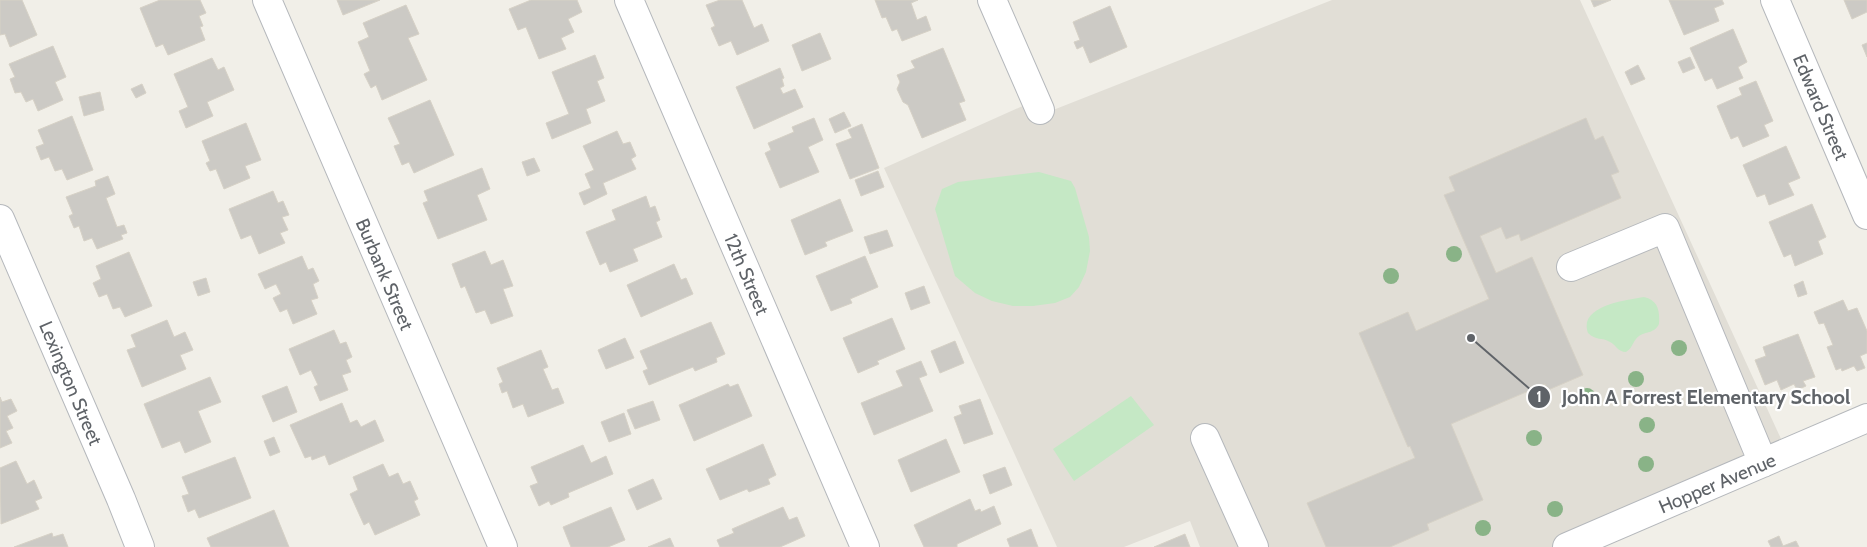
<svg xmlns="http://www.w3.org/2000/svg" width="1867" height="547" viewBox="0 0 1867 547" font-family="Cabin,sans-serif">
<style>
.education{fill:#e1ded6}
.green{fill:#c5e8c5}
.building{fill:#cccac5;stroke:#d6d1c6}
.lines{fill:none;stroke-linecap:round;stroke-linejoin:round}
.minor-casing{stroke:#b5b8bc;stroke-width:30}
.minor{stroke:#fff;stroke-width:28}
.tree{fill:#89b387}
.labels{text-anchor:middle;stroke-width:4.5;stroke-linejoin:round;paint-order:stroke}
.street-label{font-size:19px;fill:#5f6368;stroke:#fff}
.leader{fill:none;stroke:#5f6368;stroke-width:2}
.callout-dot{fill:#5f6368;stroke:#fff;stroke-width:2}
.mark-label{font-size:15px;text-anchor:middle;font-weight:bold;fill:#fff}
.callout-label{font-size:20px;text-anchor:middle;font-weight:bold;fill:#5f6368;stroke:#fff;stroke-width:4.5;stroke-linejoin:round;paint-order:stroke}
</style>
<rect width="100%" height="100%" fill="#f1efe8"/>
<path class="education" d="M1332 0H1580L1787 452 1567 547H1200L1190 521 1124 547H1057L884 168 1036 100 1043 114Z"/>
<path class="green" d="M1039 172 1071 181 1075 188 1089 237 1090 251 1086 272 1079 287 1070 297 1055 303 1033 306H1013L992 301 975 293 955 276 935 209 942 189 958 182Z
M1644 297C1658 300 1660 311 1659 324 1654 334 1646 331 1639 336 1633 340 1633 348 1626 352 1618 352 1616 345 1610 342 1602 337 1596 341 1588 333 1578 306 1626 300 1644 297Z
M1131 396 1154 425 1074 481 1053 449Z"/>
<path class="building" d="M0 0H22L37 35 10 47 5 34 0 35Z
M160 0H200L206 13 199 16 203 26 200 27 205 40 168 55 163 44 156 47 140 8Z
M337 0H380L343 15Z
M531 0H577L582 12 568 19 574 32 561 38 566 49 539 59 526 27 518 30 509 9Z
M720 0H742L754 28 762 24 769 41 737 55 731 41 719 46 711 28 715 26 706 5Z
M875 0H918L911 3 917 20 926 16 931 30 902 41 897 29 892 31 886 17 882 18Z
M1591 0H1611L1594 7Z
M1669 0H1722L1724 4 1714 8 1719 21 1684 35Z
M1844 0H1867V12L1852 19Z
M406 5 419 34 408 38 427 80 382 100 376 85 371 88 364 74 370 71 358 42 369 37 363 23Z
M1110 6 1127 47 1090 63 1083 46 1077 49 1074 42 1080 40 1073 22Z
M1733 29 1747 62 1738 67 1743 78 1717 89 1712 78 1705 81 1690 48Z
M820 33 831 59 802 71 792 45Z
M1867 43V57L1862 45Z
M53 46 66 77 55 82 63 100 38 111 33 99 26 102 21 92 15 93 10 79 15 77 9 64Z
M943 48 965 101 959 103 966 120 922 138 908 105 903 102 897 89 900 82 897 75 915 68 911 61Z
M595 55 604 78 597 81 605 101 586 109 591 123 552 139 546 123 569 114 552 72Z
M1690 57 1695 68 1683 73 1678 62Z
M212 58 218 70 224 67 234 90 207 102 213 116 186 128 179 111 188 107 174 74Z
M1638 65 1645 79 1631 85 1625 72Z
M780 68 784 78 782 79 784 86 780 88 783 94 795 89 803 107 754 129 736 87Z
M1756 81 1773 121 1764 125 1769 136 1743 147 1738 136 1731 139 1717 106 1742 95 1739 88Z
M142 84 146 93 136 98 131 89Z
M100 92 104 110 84 116 79 97Z
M430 100 454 155 414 173 409 162 402 165 394 146 400 144 388 118Z
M844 112 851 126 835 133 829 119Z
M72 116 93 170 67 180 62 169 55 171 49 157 41 160 36 147 44 144 38 130Z
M814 118 823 140 808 147 819 172 780 188 765 153 771 150 768 143 794 132 792 127Z
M1586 118 1595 140 1603 136 1619 172 1611 175 1621 198 1521 241 1519 234 1506 239 1501 227 1480 236 1496 273 1532 257 1583 375 1548 390 1545 384 1451 424 1483 500 1427 524 1429 530 1390 547H1326L1307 503 1415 458 1410 446 1408 447 1359 333 1408 312 1416 331 1489 299 1444 195 1455 191 1449 177Z
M246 123 261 160 245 166 250 178 224 189 216 169 210 171 206 163 210 161 202 141Z
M862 124 879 168 850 179 836 144 852 138 848 130Z
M617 131 623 144 630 142 636 156 631 159 636 169 603 183 607 194 584 205 579 193 591 188 585 174 594 170 583 146Z
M1786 146 1800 178 1788 183 1794 195 1769 205 1765 194 1757 197 1743 165Z
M534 158 540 171 527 176 522 162Z
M482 168 490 189 477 195 487 220 438 239 423 203 428 201 424 191Z
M878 171 884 187 861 196 855 180Z
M108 176 115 194 106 198 117 227 124 225 127 233 121 235 123 239 97 249 92 238 84 241 79 226 74 228 69 216 73 214 66 197 96 186 95 181Z
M273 191 278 203 283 201 289 215 282 217 288 230 280 233 285 243 259 254 251 235 241 239 229 209Z
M646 196 650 208 655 206 660 220 656 222 662 237 633 249 638 261 610 272 606 262 600 265 586 232 616 220 612 210Z
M840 199 853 231 825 242 827 246 805 255 791 220Z
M1812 204 1826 237 1818 241 1823 254 1795 266 1791 254 1784 257 1769 222Z
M887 230 893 246 870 254 864 237Z
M485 251 491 265 503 260 513 286 503 289 513 316 491 324 485 310 476 313 465 286 461 288 452 264Z
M129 252 152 306 125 317 120 307 113 309 107 294 99 297 93 283 101 279 96 266Z
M302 256 308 270 313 268 319 281 313 284 318 298 311 300 317 314 293 324 287 309 280 312 273 298 281 294 276 284 265 289 258 274Z
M865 256 878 287 850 299 852 303 831 311 816 276Z
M674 264 681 280 686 278 693 294 641 317 627 285Z
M206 278 210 292 198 296 193 282Z
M1803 281 1807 294 1798 297 1794 285Z
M924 286 930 303 911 310 905 293Z
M1843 300 1848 311 1857 308 1867 331V353L1860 356 1865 368 1857 371 1854 366 1842 371 1841 368 1836 370 1827 347 1833 345 1824 323 1819 324 1814 312Z
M892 318 905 349 877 361 879 364 858 373 843 338Z
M167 320 174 337 185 332 193 350 180 355 186 369 142 387 127 350 136 347 131 335Z
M711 322 725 354 716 358 717 362 695 371 693 367 649 385 643 371 648 369 640 351Z
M334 330 340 344 346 342 352 357 346 360 351 372 342 375 348 390 320 401 314 387 318 385 311 370 300 375 289 349Z
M1798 334 1815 377 1803 381 1806 386 1797 390 1794 384 1781 390 1777 380 1765 385 1755 360 1766 356 1763 347Z
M625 338 634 358 606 369 598 350Z
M955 341 964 363 940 373 931 351Z
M541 350 548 367 543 369 552 390 558 388 564 403 528 417 523 404 513 408 507 391 502 393 499 384 503 382 497 368Z
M921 361 927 375 919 378 933 411 874 435 861 403 903 386 896 371Z
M210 377 221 402 198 411 211 442 185 453 180 441 162 448 144 404Z
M728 384 730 387 738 384 752 416 694 441 679 405Z
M287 386 297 412 273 422 262 396Z
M0 397 2 402 11 399 17 411 7 416 13 428 6 431 12 443 0 448Z
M980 399 993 434 964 444 954 417 962 414 959 406Z
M653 401 660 420 635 429 627 410Z
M342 403 350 423 357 420 361 427 375 420 384 441 329 465 325 455 312 460 311 456 305 458 290 425Z
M624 413 631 434 609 442 601 422Z
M274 437 280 452 270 456 264 441Z
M946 439 960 472 911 492 898 460Z
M763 444 776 475 768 479 770 484 749 492 747 489 720 500 706 469Z
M583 445 591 463 606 456 613 474 568 493 569 497 551 505 549 501 539 506 530 486 538 483 531 467Z
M235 457 251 498 199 518 195 509 188 512 182 496 189 494 182 477Z
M16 461 27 484 34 480 42 498 35 501 39 509 1 524 0 468Z
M383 464 389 477 398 473 403 484 410 481 418 499 414 501 420 515 375 535 369 522 364 525 350 494 358 490 353 477Z
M1005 467 1012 485 990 494 983 475Z
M653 479 662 499 637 510 628 490Z
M970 499 975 511 980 509 981 512 994 506 1001 524 957 544V547H924L914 525Z
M611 507 625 540 608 547H571L563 527Z
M783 507 789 520 797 517 805 536 780 547H720L717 540 734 533 732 529Z
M274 510 289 547H211L207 538Z
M1031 529 1038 547H1010L1007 539Z
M52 533 53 537 63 534 68 547H14Z
M1185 534 1190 547H1154Z
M1779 536 1783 546 1796 541 1799 547H1771L1768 541Z
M670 538 674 547H648Z"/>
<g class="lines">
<defs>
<path id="minor" d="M267 0 503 547
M629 0 865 547
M992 0 1040 110
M1775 0 1867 215
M0 219 121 499 140 547
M1571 267 1665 228 1763 463
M1205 438 1254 547
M1567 547 1867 418"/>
</defs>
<use href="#minor" class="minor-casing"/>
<use href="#minor" class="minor"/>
</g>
<g class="tree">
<circle cx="1454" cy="254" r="8"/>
<circle cx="1391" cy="276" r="8"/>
<circle cx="1679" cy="348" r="8"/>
<circle cx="1636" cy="379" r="8"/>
<circle cx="1587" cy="396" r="8"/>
<circle cx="1647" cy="425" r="8"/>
<circle cx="1534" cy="438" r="8"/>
<circle cx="1646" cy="464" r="8"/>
<circle cx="1555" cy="509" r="8"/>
<circle cx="1483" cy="528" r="8"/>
</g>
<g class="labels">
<g class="street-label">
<text transform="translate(1821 107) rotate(67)" y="7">Edward Street</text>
<text transform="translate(385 274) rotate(67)" y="7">Burbank Street</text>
<text transform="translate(747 274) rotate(67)" y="7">12th Street</text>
<text transform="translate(71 383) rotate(67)" y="7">Lexington Street</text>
<text transform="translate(1717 483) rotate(-23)" y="7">Hopper Avenue</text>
</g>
</g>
<path class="leader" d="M1471 338L1539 397"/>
<g class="callout-dot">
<circle cx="1471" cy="338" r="5"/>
<circle cx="1539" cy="397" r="12"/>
</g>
<g class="mark-label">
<text x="1539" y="402">1</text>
</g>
<g class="callout-label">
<text x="1706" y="404">John A Forrest Elementary School</text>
</g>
</svg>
